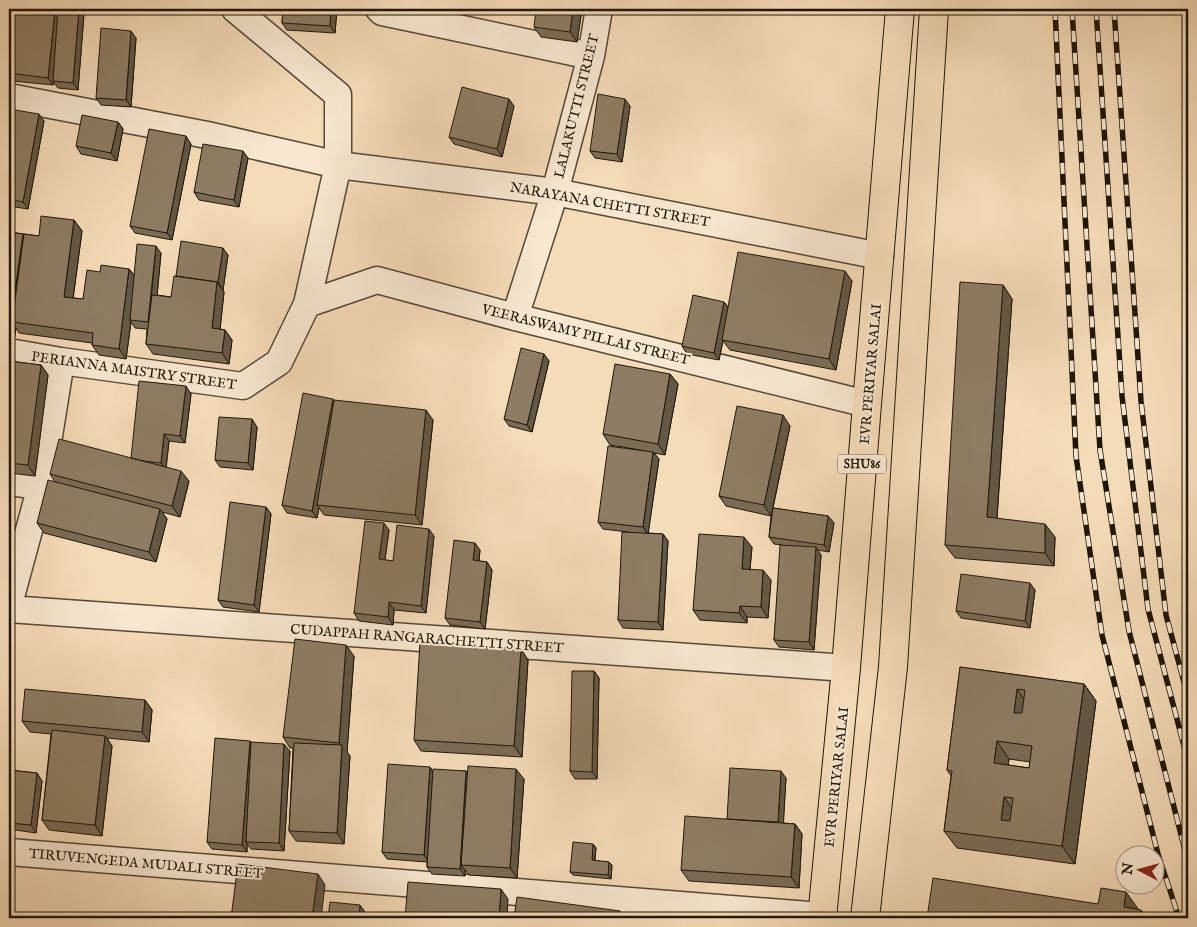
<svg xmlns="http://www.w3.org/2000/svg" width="1197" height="927" viewBox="0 0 1197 927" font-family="'IM FELL English',serif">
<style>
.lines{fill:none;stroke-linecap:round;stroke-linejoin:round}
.minor-casing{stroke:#544836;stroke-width:29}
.primary-casing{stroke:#1e160a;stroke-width:30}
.minor{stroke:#f8e8d1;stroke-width:26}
.primary{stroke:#f5dcb8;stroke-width:28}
.rail-casing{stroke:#1e160a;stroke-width:5.5}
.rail{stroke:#f8e8d1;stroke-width:4;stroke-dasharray:11;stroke-linecap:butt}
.wall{fill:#7a6c56;stroke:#1e160a;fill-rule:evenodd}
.shaded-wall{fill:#635846;stroke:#1e160a}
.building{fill:#8e7d64;stroke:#1e160a;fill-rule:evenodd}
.labels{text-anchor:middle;stroke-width:4;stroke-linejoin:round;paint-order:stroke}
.shield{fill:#f8e8d1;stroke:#5f5546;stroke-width:1}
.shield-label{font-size:12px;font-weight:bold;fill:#1e160a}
.street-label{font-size:14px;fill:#1e160a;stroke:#f8e8d1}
</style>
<rect width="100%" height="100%" fill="#f5dcb8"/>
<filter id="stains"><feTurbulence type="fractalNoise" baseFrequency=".004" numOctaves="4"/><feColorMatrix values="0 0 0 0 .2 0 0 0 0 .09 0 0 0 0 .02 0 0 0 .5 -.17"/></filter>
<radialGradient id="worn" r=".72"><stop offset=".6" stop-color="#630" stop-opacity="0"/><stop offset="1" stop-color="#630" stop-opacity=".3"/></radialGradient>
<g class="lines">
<defs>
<path id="minor" d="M379 9 382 12 591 56
M9 97 207 135 338 165 555 192 880 256
M307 304 377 280 515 317 867 404
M515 317 555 192 591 56 599 9
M9 352 61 361 243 386 279 362 307 304 338 165V95L235 9
M9 482 41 486
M9 604 41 486 61 361
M9 609 846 668
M9 852 822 916"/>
<path id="primary" d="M822 918 846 668 867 404 900 9
M865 918 893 667 934 9"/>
</defs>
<use href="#minor" class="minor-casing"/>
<use href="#primary" class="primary-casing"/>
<use href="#minor" class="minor"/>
<use href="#primary" class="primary"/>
<defs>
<path id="rail" d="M1055 9 1076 456 1102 635 1158 854 1179 918
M1072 9 1100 450 1129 631 1188 862
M1096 9 1122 396 1148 609 1188 761
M1114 9 1141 401 1166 615 1188 697"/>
</defs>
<use href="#rail" class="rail-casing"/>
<use href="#rail" class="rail"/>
</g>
<path class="wall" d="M11 9 14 14H84L78 90 58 88 53 82V85L13 81 9 75V65L13 27Z
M283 9H337L335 33 287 30 282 23Z
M582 9 577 42 541 37 534 27Z
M136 38 131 107 101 105 96 98Z
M514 106 502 157 454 144 449 137Z
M630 106 622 162 595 158 590 151Z
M9 109 44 121 28 209 9 206Z
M118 122 123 129 117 161 81 154 76 146Z
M191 144 172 240 135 233 130 226Z
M248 158 239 207 199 200 194 192Z
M74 220 82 231 73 298 83 299 100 272 129 269 134 275 161 253 157 295 171 297 176 277 228 255 223 290 224 292 220 329 225 330 232 340 229 364 153 354 146 344 147 329 135 328 131 322 126 359 99 355 92 345V343L19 333 16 328 14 340 9 339V232L39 236Z
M852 281 836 370 730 350 723 341 719 360 687 354 682 346 724 302 728 307Z
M1003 285 1012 299 997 518 1055 537 1054 566 955 558 945 545Z
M9 361 41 365 48 375 35 476 9 473Z
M549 361 532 432 509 426 504 419Z
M670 374 678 384 665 455 654 453 659 459 648 533 663 534 668 541 663 630 623 628 618 620 628 532 603 529 598 522 640 450 610 445 603 434Z
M191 394 185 443 169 441 166 467 189 481 180 517 162 512 167 519 156 562 44 533 37 523 55 482 50 474 131 458Z
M333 399 334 401 433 420 422 525 324 515 319 508 317 518 287 513 282 505Z
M790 426 773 508 828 516 834 523 829 552 817 550 821 555 814 650 779 647 774 640 782 545 774 544 769 537 771 516 726 506 719 496Z
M257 427 253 470 220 467 215 460Z
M266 507 271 514 259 612 223 607 218 600Z
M389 530 385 560 393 561 434 536 426 613 394 610 393 625 359 621 354 613Z
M752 547 750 569 771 580 768 618 747 617V623L700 620 693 610Z
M480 550 479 561 487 562 492 570 485 629 450 625 445 618Z
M1035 590 1030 628 961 618 956 611Z
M521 649 528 660 522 757 421 751 414 740Z
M354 656 347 752 350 756 344 844 296 841 289 831 293 748H290L283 737Z
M960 667 1084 684 1096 701 1075 864 957 848 944 831 951 776 947 770ZM1009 759 1030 762 1029 768 1008 765Z
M594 671 599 678 597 779H575L570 771Z
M145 700 152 710 149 742 107 738 112 746 102 836 49 830 42 820 51 734 30 732 22 721Z
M251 743 290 751 284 851 251 849 247 844V852L212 849 207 842Z
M430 767 433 772 466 771 467 773 524 779 517 878 469 875 465 870V876L432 874 427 867V862L387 859 382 852Z
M9 770 37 773 42 781 36 833 9 829Z
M786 778 783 823 795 824 802 834 799 888 689 881 681 870 727 819Z
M593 844 596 848 595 861 609 862 612 865 611 879 573 875 570 872Z"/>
<path class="shaded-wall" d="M10 9H11L15 15 9 48V14Z
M55 9H59L61 12 53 85 48 78Z
M79 9H81L84 14 78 90 73 83Z
M331 9H337L335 33 330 26Z
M573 9H582L577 42 570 32Z
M131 31 136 38 131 107 126 100Z
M509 99 514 106 502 157 497 149Z
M625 99 630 106 622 162 617 154Z
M39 114 44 121 28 209 23 202Z
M118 122 123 129 117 161 111 153Z
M186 136 191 144 172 240 167 233Z
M243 151 248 158 239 207 234 200Z
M74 220 82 231 72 307 64 297Z
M24 234 12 322 16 328 14 340 9 333Z
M156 246 161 253 154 329 149 322Z
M223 248 228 255 223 290 218 282Z
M129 269 137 279 130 320 131 322 126 359 119 349Z
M845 271 852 281 836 370 829 359Z
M217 282 224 292 219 339 212 328Z
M1003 285 1012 299 996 531 987 517Z
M724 302 729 309 719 360 714 353Z
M225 330 232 340 229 364 222 353Z
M544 354 549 361 532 432 527 425Z
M41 365 48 375 35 476 28 465Z
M670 374 678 384 665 455 658 444Z
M186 386 191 394 185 443 180 436Z
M333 399 338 406 317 505 319 508 317 518 312 511Z
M426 410 433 420 422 525 415 515Z
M783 415 790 426 771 516 764 505Z
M252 419 257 427 253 470 248 463Z
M164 434 169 441 166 470 161 463Z
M653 452 659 459 648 535 643 527Z
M181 471 189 481 180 517 172 506Z
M266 507 271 514 259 612 254 605Z
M160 509 167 519 156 562 149 552Z
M828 516 834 523 829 552 824 545Z
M384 523 389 530 384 566 379 559Z
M1045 524 1055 537 1054 566 1045 553Z
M429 529 434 536 426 613 421 606Z
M663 534 668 541 663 630 658 622Z
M744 537 752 547 749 579 742 569Z
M475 543 480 550 478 568 473 560Z
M816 547 821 555 814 650 809 642Z
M487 562 492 570 485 629 480 622Z
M763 570 771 580 768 618 761 607Z
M1030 583 1035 590 1030 628 1025 621Z
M389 602 394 610 393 625 388 617Z
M740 606 747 617V623L739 613Z
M346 645 354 656 347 752 350 756 344 844 337 833 342 747 339 743Z
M521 649 528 660 522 757 514 746Z
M594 671 599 678 597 779 592 772Z
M1084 684 1096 701 1075 864 1062 846Z
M1017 689 1029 707 1026 730 1014 713Z
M145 700 152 710 149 742 142 732Z
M105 736 112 746 102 836 95 825Z
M250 741 255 748 246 842 247 844V852L242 845Z
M997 741 1009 759 1006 781 994 763Z
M284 744 290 751 284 851 279 843Z
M430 767 435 775 429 862 424 855Z
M516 769 524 779 517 878 510 868Z
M466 771 471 778 461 865 465 870V876L460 869Z
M781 771 786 778 783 832 778 824Z
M37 773 42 781 36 833 31 825Z
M1004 797 1017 815 1014 837 1001 820Z
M795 824 802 834 799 888 791 877Z
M593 844 596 848 594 864 592 860Z
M609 862 612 865 611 879 608 875Z
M318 874 325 885 321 918H312Z
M501 889 508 899 507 918H499Z
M1126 892 1139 910 1124 907Z
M360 905 365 912V918H359Z
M1141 910 1147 918H1140Z
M620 911 625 918H619Z"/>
<path class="building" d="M15 9H55L48 78 9 73V65Z
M58 9H79L73 83 53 81Z
M283 9H331L330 26 282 23Z
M536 9H573L570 32 534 27Z
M101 28 131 31 126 100 96 98Z
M462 87 509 99 497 149 449 137Z
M598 94 625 99 617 154 590 151Z
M9 109 39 114 23 202 9 199Z
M82 115 118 122 111 153 76 146Z
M149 129 186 136 167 233 130 226Z
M203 144 243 151 234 200 194 192Z
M41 216 74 220 64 297 83 299 87 270 100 272 101 265 129 269 119 349 92 345 93 333 12 322 24 234 39 236Z
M9 232 23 234 9 333Z
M181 241 223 248 218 282 176 276Z
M137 244 156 246 148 322 130 320Z
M738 252 845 271 829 359 722 340Z
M174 276 217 282 212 328 225 330 222 353 146 344 152 295 171 297Z
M960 282 1003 285 987 517 1045 524V553L945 545Z
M693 295 724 302 714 353 682 346Z
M521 348 544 354 527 425 504 419Z
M9 361 41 365 28 465 9 463Z
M615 364 670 374 658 444 603 434Z
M139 381 186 386 180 436 164 434 161 463 143 461 131 458Z
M303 393 333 399 312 511 282 505Z
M334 400 426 410 415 515 317 505Z
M737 406 783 415 764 505 719 496Z
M219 417 252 419 248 463 215 460Z
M59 439 181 471 172 506 50 474Z
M608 446 653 452 643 527 598 522Z
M48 480 160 509 149 552 37 523Z
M230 502 266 507 254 605 218 600Z
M773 508 828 516 824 545 769 537Z
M365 521 384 523 379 559 393 561 397 525 429 529 421 606 389 602 388 617 354 613Z
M622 532 663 534 658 622 618 620Z
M699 534 744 537 742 569 763 570 761 607 740 606 739 613 693 610Z
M454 540 475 543 473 560 487 562 480 622 445 618Z
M780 545 816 547 809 642 774 640Z
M961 574 1030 583 1025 621 956 611Z
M295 639 346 645 339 743 283 737Z
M420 642 521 649 514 746 414 740Z
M960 667 1084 684 1062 846 944 831 952 771 947 770ZM1017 689 1025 690 1022 713H1014ZM997 741 1032 746 1029 768 994 763ZM1004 797 1013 798 1010 821 1001 820Z
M572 671H594L592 772 570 771Z
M25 689 145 700 142 732 22 721Z
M52 730 105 736 95 825 42 820Z
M215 738 250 741 242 845 207 842Z
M251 742 284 744 279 843 246 842Z
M294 743 342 745 337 833 289 831Z
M388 764 430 767 424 855 382 852Z
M468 766 516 769 510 868 461 865Z
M730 768 781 771 778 822 727 819Z
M433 769 466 771 460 869 427 867Z
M9 770 37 773 31 825 9 823Z
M685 816 795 824 791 877 681 870Z
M573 842 593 844 592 860 609 862 608 875 570 872Z
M238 864 318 874 312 918H231Z
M933 878 1098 904 1101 888 1126 892 1124 907 1141 910 1140 918H927Z
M408 882 501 889 499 918H405Z
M517 897 620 911 619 918H514Z
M330 902 360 905 359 918H328Z
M665 915 711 918H665Z"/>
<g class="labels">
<rect class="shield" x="838" y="454.5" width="48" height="19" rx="4"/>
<g class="shield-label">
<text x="862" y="468">SHU86</text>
</g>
<g class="street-label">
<text transform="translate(576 106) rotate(-76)" y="5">LALAKUTTI STREET</text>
<text transform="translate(610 204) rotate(10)" y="5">NARAYANA CHETTI STREET</text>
<text transform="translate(586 334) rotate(14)" y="5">VEERASWAMY PILLAI STREET</text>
<text transform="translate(134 370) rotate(8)" y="5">PERIANNA MAISTRY STREET</text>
<text transform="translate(870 374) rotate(-85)" y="5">EVR PERIYAR SALAI</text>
<text transform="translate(427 638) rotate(4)" y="5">CUDAPPAH RANGARACHETTI STREET</text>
<text transform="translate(836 777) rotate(-84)" y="5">EVR PERIYAR SALAI</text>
<text transform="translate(146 863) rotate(5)" y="5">TIRUVENGEDA MUDALI STREET</text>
</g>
</g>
<rect width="1197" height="927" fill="none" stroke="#f5dcb8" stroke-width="30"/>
<rect x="10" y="10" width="1177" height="907" fill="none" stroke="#1e160a" stroke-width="2.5"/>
<rect x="15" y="15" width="1167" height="897" fill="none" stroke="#1e160a"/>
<g transform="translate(1140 870) rotate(276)"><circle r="24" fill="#f8e8d1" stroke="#a19481"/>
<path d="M0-4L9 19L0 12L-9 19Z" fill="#8f2418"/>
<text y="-8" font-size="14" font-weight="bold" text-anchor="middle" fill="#1e160a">N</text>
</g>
<rect width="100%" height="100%" filter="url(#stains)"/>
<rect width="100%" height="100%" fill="url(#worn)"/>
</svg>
